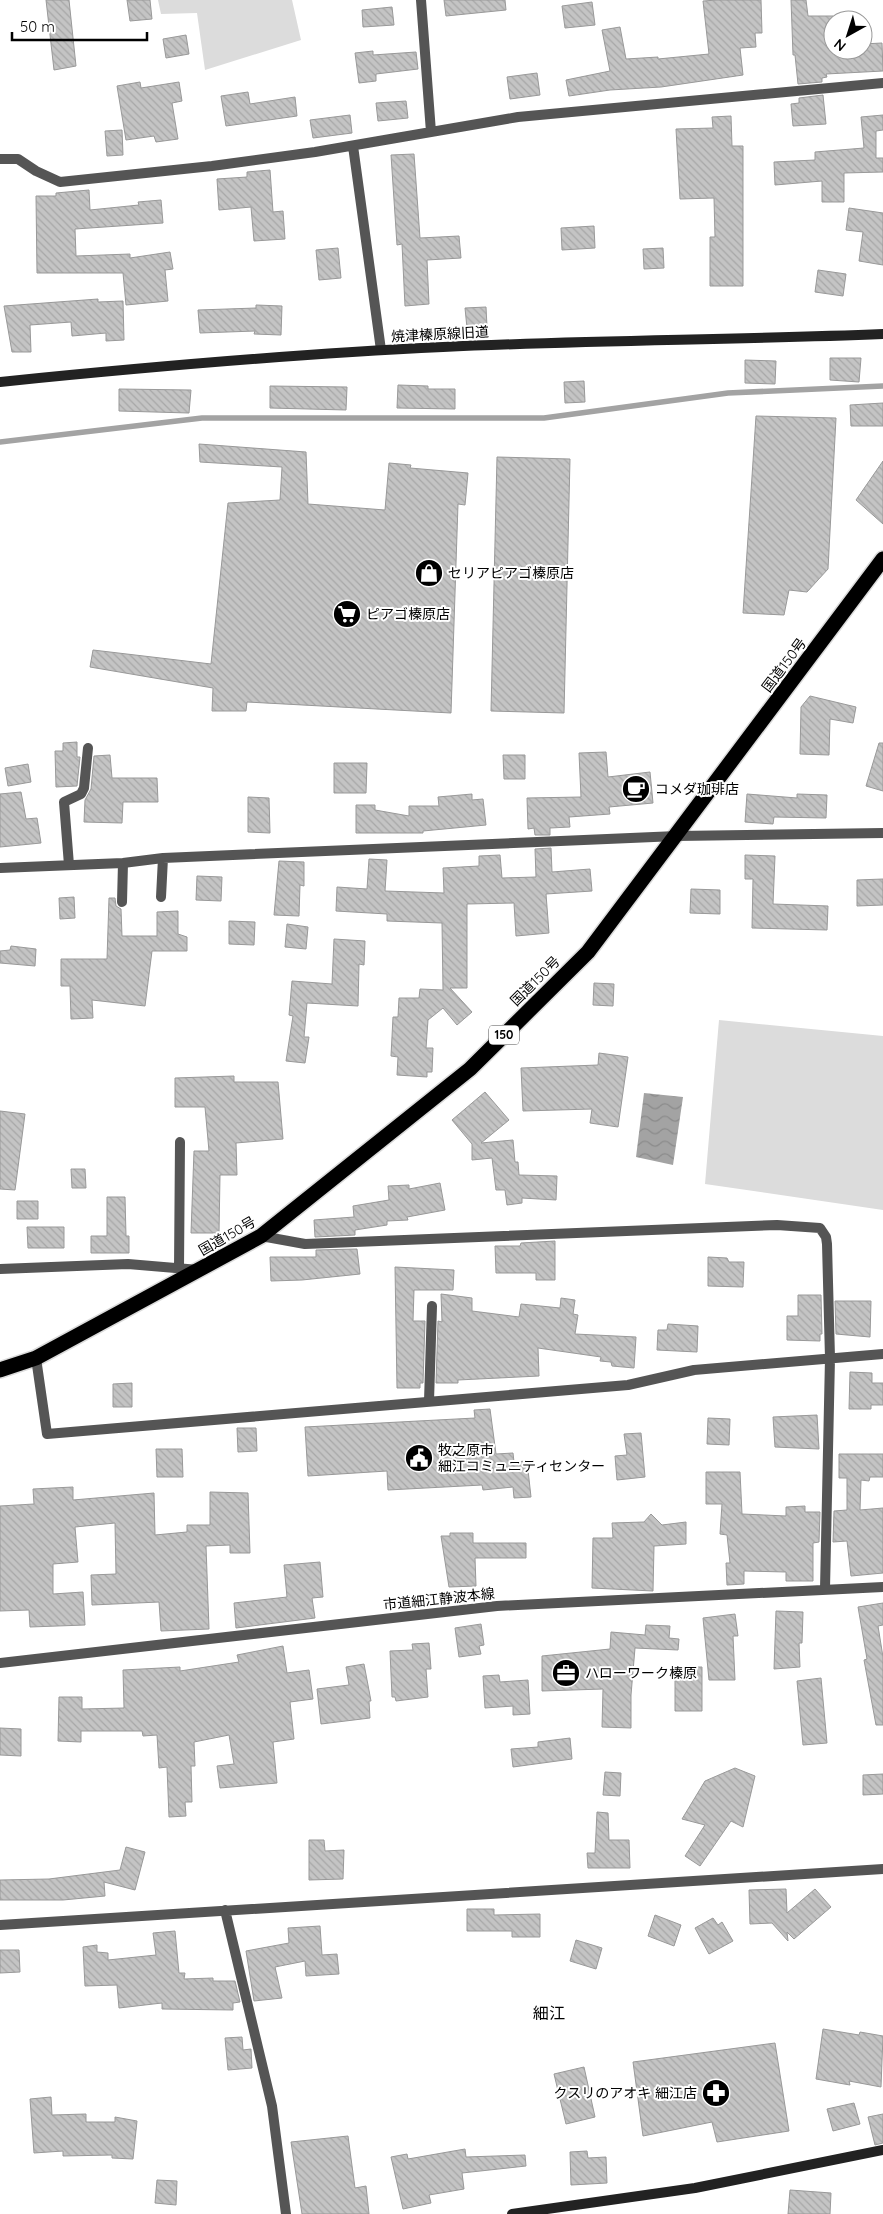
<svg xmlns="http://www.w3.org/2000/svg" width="883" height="2214" viewBox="0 0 883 2214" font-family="Quicksand,'Noto Sans JP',sans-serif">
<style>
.grass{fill:#dcdcdc}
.water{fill:url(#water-waves)}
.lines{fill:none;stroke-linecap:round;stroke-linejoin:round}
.stream{stroke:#a3a3a3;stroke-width:5.5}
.building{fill:url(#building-back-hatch);stroke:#999}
.highway-casing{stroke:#dbdbdb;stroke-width:18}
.street{stroke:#555;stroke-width:10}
.secondary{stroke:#222;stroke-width:10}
.highway{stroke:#000;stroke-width:15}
.labels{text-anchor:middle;stroke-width:4;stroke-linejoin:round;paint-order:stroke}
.shield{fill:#fff;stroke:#4c4c4c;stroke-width:1}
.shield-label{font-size:12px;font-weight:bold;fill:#000}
.street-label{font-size:14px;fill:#000;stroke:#fff}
.poi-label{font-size:14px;fill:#000;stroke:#fff;text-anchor:start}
.quarter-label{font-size:16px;fill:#000;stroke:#fff}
</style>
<defs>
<pattern id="water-waves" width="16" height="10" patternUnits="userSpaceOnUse" patternTransform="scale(1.25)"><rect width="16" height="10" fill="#a3a3a3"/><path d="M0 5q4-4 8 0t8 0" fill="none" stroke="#8b8b8b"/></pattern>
<pattern id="building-back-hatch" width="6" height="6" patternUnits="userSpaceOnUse" patternTransform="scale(1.25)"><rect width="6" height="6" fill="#c4c4c4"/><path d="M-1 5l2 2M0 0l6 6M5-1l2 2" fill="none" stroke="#a7a7a7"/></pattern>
</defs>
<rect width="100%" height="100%" fill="#fff"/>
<path class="grass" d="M158 0H292L301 40 205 70 197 13 161 14Z
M719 1020 883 1036V1210L705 1184Z"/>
<path class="water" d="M644 1093 683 1097 673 1165 636 1157Z"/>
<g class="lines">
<path class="stream" d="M0 442 202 418H544L728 393 883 386"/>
</g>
<path class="building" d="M46 0H69L76 66 54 70Z
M127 0H150L152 19 130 21Z
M444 0H505L506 10 446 16Z
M717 0H761L762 33H755L756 47 740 48 743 75 661 87 610 90 569 96 566 80 610 71 602 30 620 27 626 59 658 57V59L709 54 703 1Z
M791 0H806L808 16H833V50H863V44L882 43 883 71 826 74 827 77 822 78V82L798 84 795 55H793Z
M592 2 595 25 565 28 562 6Z
M392 7 394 25 363 27 362 10Z
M186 35 189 54 166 58 163 39Z
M373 51V55L416 52 418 69 376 74V81L359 83 355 53Z
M537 73 540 95 510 99 507 77Z
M140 82 141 88 179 82 182 101 172 103 178 139 156 142 154 136 126 140 117 86Z
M248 92 250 104 295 97 297 116 226 126 221 96Z
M823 95 826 124 793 126 791 104 799 103V98Z
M406 101 408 118 378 121 376 103Z
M350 115 352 133 313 138 310 120Z
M883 115V130L876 131V158H883V172L844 173V202H822V181L775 185 774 162 815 160V152L864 148 861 117Z
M731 116 732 146H743V286H710V237H715L714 198 680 199 676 129 713 128 712 117Z
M122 130 123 155 107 156 105 131Z
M414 154 420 238 459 236 461 258 427 260 429 304 405 306 402 244 397 245 391 155Z
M270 170 273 212 283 211 285 239 254 241 251 207 219 210 217 179 247 177V172Z
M89 190 90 210 139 205 138 202 161 200 163 223 75 229 76 256 130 254V258L170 252 173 269 165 270 168 301 126 305 123 273H37L36 196H56V193Z
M849 208 883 213V265L859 261 863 232 846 230Z
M594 226 595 248 562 250 561 228Z
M338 248 341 278 319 280 316 250Z
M663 248 664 268 644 269 643 249Z
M818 270 846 274 843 296 815 292Z
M98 299V302L123 301 124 340 106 341V333L72 336 71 322 30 325 31 352H12L4 306Z
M256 305 282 306 281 335 254 334 255 331 200 333 198 310 256 308Z
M486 307 487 327 467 328 465 308Z
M830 358H861L859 382 830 380Z
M745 360 776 361 775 384 745 383Z
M584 381 585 402 565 403 564 382Z
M398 385 428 386V389H455V409L397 408Z
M270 386 347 387 346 410 270 408Z
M119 389 191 390 189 413 119 411Z
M883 403V426H851L850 405Z
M756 416 836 418 828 569 807 592 789 590 784 615 743 613Z
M199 444 306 452 308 504 385 510 389 463 411 465 410 468 468 473 465 505 458 504 451 713 247 702 246 711H212L213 688 90 667 93 650 211 664 228 503 280 500 282 467 200 462Z
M497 457 570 459 564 713 491 711Z
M883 461V524L856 500Z
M810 696 856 707 853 723 830 719 829 755 800 754 801 707Z
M77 742V757H80L77 786 56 787 55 751H63V743Z
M879 743H883V791L866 786Z
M606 752 608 777 650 772 653 803 609 807 610 814 569 817 570 827 550 828V835H535L534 828 528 829 527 798 581 797 579 753Z
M110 755 112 778H157L158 802H123L122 823 84 822 85 800 91 789 94 756Z
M503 755H525V779H504Z
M334 763H367L366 793H334Z
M28 764 31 782 8 786 5 768Z
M21 792 26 819 37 818 41 843 0 847V794Z
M472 794V800L483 799 486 825 423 831V833H356V805H375V810L409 816V806H439L438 797Z
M747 794 797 798V794L827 795 826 818 774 817 773 824 745 822Z
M248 797 269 798 270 833 248 832Z
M551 848 552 872 590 869 592 891 546 894 549 933 516 936 514 903 467 904V988H450L472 1012 457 1025 443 1008 428 1020 426 1048H433L432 1072H427V1077L397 1075 398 1057 391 1056 393 1017H398L399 998H419L420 989 443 990 442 923 387 921V914L336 911 337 887 367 889 369 859 387 860 385 891 444 893 443 868 479 866V856L500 855 502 878 536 877 535 849Z
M745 855 775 856 773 904 828 906 827 930 752 928 753 879H745Z
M279 861 304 862V886L300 885 299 916 274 915Z
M197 876 222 877 221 901 196 900Z
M883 879V905L857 906V880Z
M691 889 720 890V914L690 913Z
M74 897 75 918 60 919 59 898Z
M109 898H115L116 906 121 909 122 936H157V912L178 911V934L187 937V951H152L145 1006 92 1000 93 1018 71 1019 70 986H61V959H107Z
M229 921 255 922 254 945 229 944Z
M287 924 308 927 306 949 285 947Z
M334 939 365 941 364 965 359 964 358 1006 307 1003 304 1037H309L305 1063 286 1061 293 1016 289 1015 292 981 332 984Z
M11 946 36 949 35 966 0 963V951L10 950Z
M594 983 614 984 613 1006 593 1005Z
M599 1053 628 1057 618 1127 590 1123 592 1109 523 1111 521 1068 598 1065Z
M234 1076V1082H278L283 1139 236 1143 237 1175H220L219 1233H191L194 1151H209L205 1107H175V1078Z
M485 1092 509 1120 481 1143 513 1140 515 1162H518L519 1175 557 1176 556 1200 522 1198V1203L507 1205 505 1190H496L492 1158 472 1160V1144L452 1120Z
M0 1111 25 1114 15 1190 0 1189Z
M71 1169H85L86 1188H72Z
M440 1183 445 1210 407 1217 408 1220 387 1221V1225L355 1230V1235L315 1237 314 1220 354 1217 353 1206 389 1200 388 1186 409 1185V1189Z
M107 1197H125L126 1236H129V1253H91V1236H107Z
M17 1201H38V1219H17Z
M27 1227H64V1248H28Z
M555 1241V1280H536V1273H496L495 1246H520L521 1243Z
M357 1249 360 1274 302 1280 271 1281 270 1257H316V1250Z
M708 1257 727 1258 729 1262H744L743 1287 708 1286Z
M395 1267 454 1270 453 1290H414L413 1321H425L423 1383H420V1388H397Z
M441 1294 472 1298V1311L519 1317 521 1304 560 1308 561 1298 575 1300 573 1314 578 1315 575 1334 636 1337 634 1368 612 1366 611 1362 600 1361 601 1357 538 1348 539 1376 458 1380V1383H436L438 1321 442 1322Z
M798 1295H821L822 1334H820V1341L787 1340V1316H798Z
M835 1301H871L870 1337 836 1334Z
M668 1324 698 1326 697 1352 657 1350 658 1330H667Z
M850 1372 872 1373V1383H883V1405H871V1409H849Z
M132 1383V1407H113V1384Z
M490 1409 496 1454 513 1453 514 1462 527 1461 531 1497 514 1498 513 1487 483 1490 482 1485 388 1490 387 1471 308 1476 305 1427 475 1418 474 1410Z
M817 1415 819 1449 775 1447 773 1417Z
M708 1418 730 1419 729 1445 707 1444Z
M237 1428H256L257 1451 238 1452Z
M641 1433 645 1477 617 1480 615 1456 627 1455 624 1434Z
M156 1449H182L183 1477H157Z
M839 1454H883V1477H870L869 1481 861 1480 860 1510 883 1508V1573L851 1576 847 1541 833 1542 834 1511 847 1510V1478H839Z
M706 1472H740L742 1514 786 1516V1507L805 1506V1512H820L819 1542 813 1543V1581H786V1572L744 1571V1584L727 1585 726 1563H730L727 1535 720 1534 722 1504H706Z
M73 1487V1500L154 1493 155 1535 187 1532V1525H210V1492L248 1493 250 1553H230V1545L206 1546 209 1629 161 1631 159 1602 92 1605 91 1575 116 1574 115 1523 75 1527 78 1562 53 1564V1594L83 1592 85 1625 30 1627 29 1610 0 1611V1506L34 1504 33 1489Z
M651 1514 662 1525 686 1522V1544L654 1546 653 1591 592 1588 593 1538H613L612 1523 644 1522Z
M450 1533H473V1543H526V1558H475L476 1586 449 1587 441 1536H450Z
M320 1562 323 1597 312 1598 315 1618 236 1628 234 1603 287 1597 284 1565Z
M883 1603V1625L878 1626 883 1657V1725H876L864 1660 867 1659 858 1607Z
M776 1611 803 1612 802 1643H799L800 1667 774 1669Z
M735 1614 738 1636H733L735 1680H709L703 1618Z
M481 1624 484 1645 479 1646 481 1654 459 1657 455 1628Z
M646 1625 670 1626 669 1638 679 1639 678 1650 635 1648 631 1695V1728L602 1727 603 1689 542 1691V1656L610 1649 611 1632 645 1635Z
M429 1643 431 1669H426L428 1697 396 1701 395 1697H392L390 1651 413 1650 412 1644Z
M283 1646 287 1673 309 1670 313 1699 290 1702 294 1739 273 1742 277 1783 220 1788 217 1766 234 1764 229 1735 194 1742 195 1766H191L192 1802H185L186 1816 169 1817 167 1767 159 1768 157 1735 143 1736 142 1731H81V1742L58 1741 59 1697H82V1709L124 1708 123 1670 180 1667V1671L239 1662 237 1655Z
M364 1664 371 1701H369L370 1718 321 1724 317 1689 349 1685 346 1667Z
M675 1667H702V1711H675Z
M499 1675 500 1682 528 1680 530 1714 513 1715V1706L485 1708 483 1676Z
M821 1678 827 1743 803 1745 797 1681Z
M0 1728 21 1729V1756L0 1755Z
M570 1738 572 1759 513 1767 511 1749 538 1747V1742Z
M735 1768 755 1776 743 1827 731 1821 700 1866 685 1856 705 1825 682 1819 705 1781Z
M605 1772 621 1773 620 1796 603 1795Z
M883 1774V1794L863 1795V1775Z
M597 1812 608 1813 609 1840H629L630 1868H588L587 1853H595Z
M309 1840H324L325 1851 344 1850 343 1879 309 1880Z
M126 1847 145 1852 135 1890 104 1882 105 1896 63 1900H0V1880L49 1879 120 1870Z
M786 1889 787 1913 815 1889 831 1907 794 1939 787 1932 788 1941 772 1923 750 1924 749 1890Z
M467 1909H494V1915L540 1914V1937H512V1931H467Z
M655 1915 681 1925 674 1946 648 1936Z
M713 1918 718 1925 722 1922 733 1941 709 1954 695 1928Z
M320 1926 322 1955 337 1954 339 1974 306 1976 305 1961 275 1967 282 1998 254 2001 246 1951 289 1943 288 1928Z
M175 1931 179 1973H185L184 1979 213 1978V1981H235L240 2002 233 2003V2010L162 2009V2003L119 2008 117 1985 85 1986 83 1947 97 1945V1952L108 1953V1960L156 1955 153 1933Z
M576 1940 602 1948 596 1969 570 1961Z
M0 1950H19L20 1972 0 1973Z
M823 2029 859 2035 860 2032 883 2036 881 2087 849 2081 850 2085 816 2079Z
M242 2037 243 2050 251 2049 252 2068 228 2070 225 2038Z
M775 2043 789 2131 717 2142 712 2122 643 2136 633 2062Z
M584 2067 595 2117 566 2124 554 2074Z
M51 2097 52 2115 86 2114V2122H115V2117L137 2121 133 2159 112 2158V2155L63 2156V2151L34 2153 30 2099Z
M854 2103 860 2124 833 2131 827 2109Z
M883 2114V2143L875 2145 868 2117Z
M348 2136 355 2188 366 2186 369 2214H302L291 2142Z
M465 2149 466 2157 525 2155 526 2166 462 2173 464 2189 429 2195 431 2203 403 2209 391 2157 407 2154 408 2159Z
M587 2151 588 2158 606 2157 607 2183 571 2185 570 2152Z
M157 2180 177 2181 176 2205 155 2203Z
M790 2190 831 2193 830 2214H788Z"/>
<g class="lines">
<defs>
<path id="highway" d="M0 1370 36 1358 261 1236 470 1069 588 952 883 559"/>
</defs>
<use href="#highway" class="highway-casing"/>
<path class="street" d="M421 0 431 132
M353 146 381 350
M0 159H18L36 171 60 182 212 166 315 152 518 117 883 83
M69 865 64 802 81 794 84 788 88 748
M0 868 123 863 163 858 677 836 883 833
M161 897 163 858
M122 902 123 863
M261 1236 305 1244 777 1225 820 1228 826 1237 827 1244 830 1358 825 1589
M179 1268 180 1142
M0 1269 128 1264 199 1270
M36 1358 47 1434 628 1385 694 1370 883 1354
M429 1401 432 1306
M0 1663 497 1606 883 1587
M225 1910 272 2106 286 2214
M0 1925 883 1869"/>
<path class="secondary" d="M0 382C147 367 295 354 443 347 590 340 736 340 883 334
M512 2214 695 2188 883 2150"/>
<use href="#highway" class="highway"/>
</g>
<defs>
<symbol id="shop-disc" viewBox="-11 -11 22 22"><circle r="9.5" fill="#000" stroke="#fff"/><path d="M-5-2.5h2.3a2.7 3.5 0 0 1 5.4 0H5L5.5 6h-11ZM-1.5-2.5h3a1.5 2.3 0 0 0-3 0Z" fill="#fff"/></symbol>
<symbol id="supermarket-disc" viewBox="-11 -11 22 22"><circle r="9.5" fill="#000" stroke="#fff"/><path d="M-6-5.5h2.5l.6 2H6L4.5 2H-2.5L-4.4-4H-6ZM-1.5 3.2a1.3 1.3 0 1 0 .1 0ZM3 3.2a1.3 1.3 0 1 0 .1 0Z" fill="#fff"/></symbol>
<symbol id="cafe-disc" viewBox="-11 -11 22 22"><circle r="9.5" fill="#000" stroke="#fff"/><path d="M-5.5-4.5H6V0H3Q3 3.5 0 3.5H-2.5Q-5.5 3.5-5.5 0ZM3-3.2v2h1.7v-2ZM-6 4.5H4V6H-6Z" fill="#fff"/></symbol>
<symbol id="civic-disc" viewBox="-11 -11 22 22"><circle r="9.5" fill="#000" stroke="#fff"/><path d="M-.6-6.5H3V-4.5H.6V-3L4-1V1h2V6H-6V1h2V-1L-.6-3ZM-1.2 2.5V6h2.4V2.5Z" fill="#fff"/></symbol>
<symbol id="office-disc" viewBox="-11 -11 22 22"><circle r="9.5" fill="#000" stroke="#fff"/><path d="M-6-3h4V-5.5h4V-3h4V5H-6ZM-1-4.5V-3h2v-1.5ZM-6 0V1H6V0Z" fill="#fff"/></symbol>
<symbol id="pharmacy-disc" viewBox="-11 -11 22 22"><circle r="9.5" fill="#000" stroke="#fff"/><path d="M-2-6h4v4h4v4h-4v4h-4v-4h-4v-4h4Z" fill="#fff"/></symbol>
</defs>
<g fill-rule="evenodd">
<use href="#shop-disc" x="413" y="557" width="32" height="32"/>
<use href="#supermarket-disc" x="331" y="598" width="32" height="32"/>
<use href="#cafe-disc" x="620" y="773" width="32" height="32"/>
<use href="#civic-disc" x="403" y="1442" width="32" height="32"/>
<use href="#office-disc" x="550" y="1657" width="32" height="32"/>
<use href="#pharmacy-disc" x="700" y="2077" width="32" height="32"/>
</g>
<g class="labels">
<rect class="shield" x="489" y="1025.5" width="30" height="19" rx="4"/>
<g class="shield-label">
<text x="504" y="1039">150</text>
</g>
<g class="street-label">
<text transform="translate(440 334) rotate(-3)" y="5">焼津榛原線旧道</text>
<text transform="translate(784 665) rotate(-53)" y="5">国道150号</text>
<text transform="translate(535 981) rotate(-45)" y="5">国道150号</text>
<text transform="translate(227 1236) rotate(-30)" y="5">国道150号</text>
<text transform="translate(439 1599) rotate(-6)" y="5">市道細江静波本線</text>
</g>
<g class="poi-label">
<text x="448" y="578">セリアピアゴ榛原店</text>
<text x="366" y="619">ピアゴ榛原店</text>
<text x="655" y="794">コメダ珈琲店</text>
<text x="438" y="1455">牧之原市<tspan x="438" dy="16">細江コミュニティセンター</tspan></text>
<text x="585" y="1678">ハローワーク榛原</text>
<text x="697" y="2098" text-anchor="end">クスリのアオキ 細江店</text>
</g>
<g class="quarter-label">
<text x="549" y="2019">細江</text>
</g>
</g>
<g transform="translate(848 35) rotate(219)"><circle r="24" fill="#ffffff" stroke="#999999"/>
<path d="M0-4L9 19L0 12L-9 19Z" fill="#000000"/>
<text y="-8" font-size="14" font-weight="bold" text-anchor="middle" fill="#000000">N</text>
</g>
<path d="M12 32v8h135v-8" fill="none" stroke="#000000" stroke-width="2.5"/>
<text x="20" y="32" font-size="15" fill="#000000" stroke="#ffffff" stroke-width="4" paint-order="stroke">50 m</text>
</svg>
